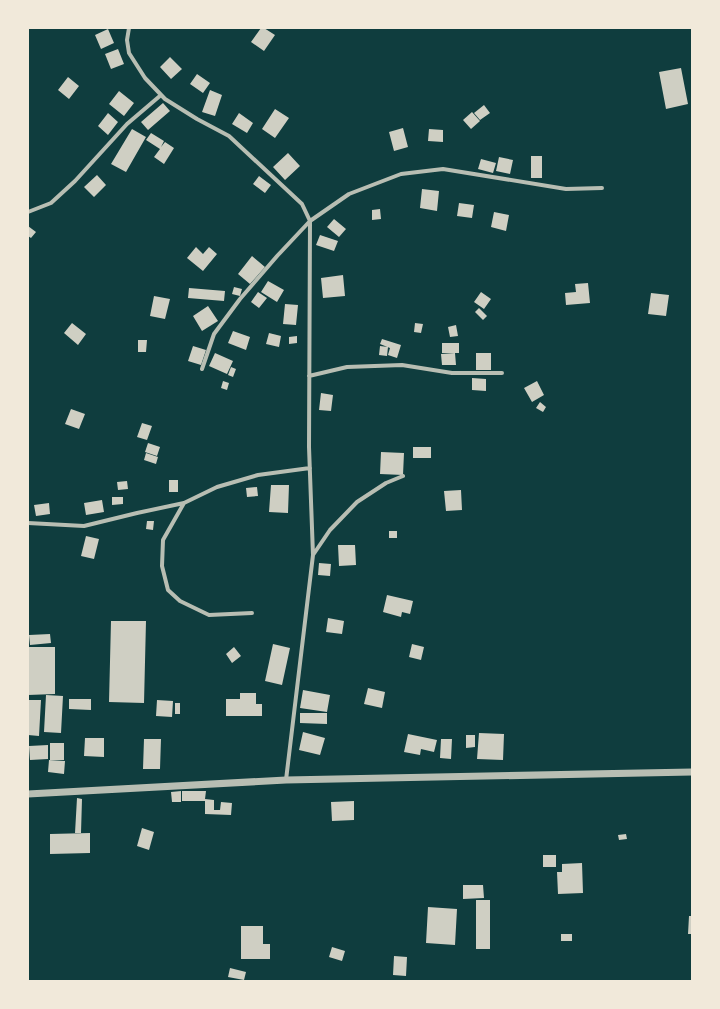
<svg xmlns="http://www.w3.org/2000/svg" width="720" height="1009" viewBox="0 0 720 1009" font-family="Overpass,sans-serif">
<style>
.building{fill:#cfcfc3}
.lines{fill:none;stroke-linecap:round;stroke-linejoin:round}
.minor{stroke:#b8beb3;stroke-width:4}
.tertiary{stroke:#b8beb3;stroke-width:7}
</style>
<rect width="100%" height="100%" fill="#0f3d3e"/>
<path class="building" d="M261 28H264L275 35 264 51 251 42Z
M108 29 114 43 101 49 95 35Z
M118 49 124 64 111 69 105 54Z
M170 57 182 69 171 79 160 67Z
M681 68 688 104 666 109 659 72Z
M197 74 210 83 203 93 190 84Z
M68 77 79 86 69 99 58 90Z
M210 90 222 95 215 116 202 112Z
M119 91 134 103 124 116 109 104Z
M163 103 170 111 148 130 141 122Z
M484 105 490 113 480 120 474 113Z
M275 109 289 118 275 138 262 129Z
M472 112 480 121 471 129 463 120Z
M108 113 118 122 108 135 98 126Z
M239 113 253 123 247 133 232 124Z
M403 128 408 147 394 151 389 132Z
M132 129 146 137 126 172 111 164Z
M429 129 443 130V142L428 141Z
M151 133 164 141 161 147 165 142 174 148 164 164 154 157 160 149 146 140Z
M288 153 300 166 285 180 273 167Z
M531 156H542V178H531Z
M499 157 513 160 510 174 496 171Z
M481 159 496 163 493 173 478 169Z
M97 175 106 185 94 197 84 187Z
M259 176 271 185 265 193 253 184Z
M422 189 439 191 437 211 420 208Z
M459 203 474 205 472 218 457 216Z
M380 209 381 219 372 220V210Z
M494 212 509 215 506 231 491 227Z
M334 219 346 229 339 237 327 227Z
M28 226 36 232 31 238 28 236Z
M320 235 338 241 334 251 316 245Z
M196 247 203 254 209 247 217 254 203 271 187 258Z
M252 256 265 267 250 284 238 274Z
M343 275 345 296 323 298 321 278Z
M268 281 284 290 277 302 261 292Z
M588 283 590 303 566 305 565 293 576 292 575 284Z
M234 287 242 289 240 296 232 294Z
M189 288 225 291 224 301 188 298Z
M258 292 267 298 259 308 251 302Z
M481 292 491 299 484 309 474 302Z
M651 293 669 295 666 316 648 314Z
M154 296 170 299 165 319 150 316Z
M285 304 298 305 296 325 283 324Z
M208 306 218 321 202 331 193 316Z
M479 308 487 316 483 320 475 312Z
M72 323 86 334 78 345 64 333Z
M415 323 423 324 421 333 414 332Z
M456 325 458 336 450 337 448 327Z
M233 331 250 337 246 350 228 343Z
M269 333 281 336 279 347 266 344Z
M297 336V343L289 344V337Z
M382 339 401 345 397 358 388 355 390 348 380 344Z
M138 340H147L146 352H138Z
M442 343H459V353H442Z
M193 346 206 350 201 365 188 361Z
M380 346 388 347 387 356 379 355Z
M215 353 233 361 227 374 209 366Z
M455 353 456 365H442L441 354Z
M476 353H491V370H476Z
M231 367 236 369 233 377 228 375Z
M472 378 486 379V391L472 390Z
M223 381 229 383 227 390 221 388Z
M537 381 544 395 532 402 524 388Z
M321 393 333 395 331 411 319 410Z
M540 402 546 407 543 412 536 408Z
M71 409 85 414 79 429 65 424Z
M142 423 152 426 147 440 137 437Z
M148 443 160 447 157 456 145 452Z
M413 447H431V458H413Z
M381 452 404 453 403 475 380 474Z
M146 453 158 457 156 464 144 460Z
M169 480H178V492H169Z
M127 481 128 489 118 490 117 482Z
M271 485H289L288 513 269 512Z
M257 487 258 496 247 497 246 488Z
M461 490 462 510 446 511 444 491Z
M112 497H123V504L112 505Z
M102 500 104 512 86 515 84 503Z
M49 503 50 514 36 516 34 505Z
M147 521H154L153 530 146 529Z
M389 531H397V538H389Z
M86 536 99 539 94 559 81 556Z
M338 545H355L356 565 339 566Z
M319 563 331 564 330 576 318 575Z
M387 595 413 601 410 614 402 612 401 617 383 612Z
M328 618 344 621 342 634 326 632Z
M111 621H146L144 703 109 702Z
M50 634 51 643 30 645 29 635Z
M273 644 290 648 282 685 265 681Z
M412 644 424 647 421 660 409 657Z
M28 647H55V694L28 695Z
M234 647 241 656 232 663 226 654Z
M368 688 385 692 382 708 364 704Z
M303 690 330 695 327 712 300 708Z
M240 693H256V704H262V716H226V699H240Z
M46 695 63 696 61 733 44 732Z
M69 699H91V710L69 709Z
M28 700H41L39 736 28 735Z
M157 700 173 701 172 717 156 716Z
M175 703H180V714H175Z
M300 713H327V724L300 723Z
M303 732 325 738 320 755 299 750Z
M479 733 504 734 503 760 477 759Z
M408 734 437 740 434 752 421 749 420 755 404 752Z
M466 735H475V747L466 748Z
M85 738H104V757L84 756Z
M144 739H161L160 769H143Z
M441 739H452L451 759 440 758Z
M50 743H64V760H50Z
M48 745V759L30 760 29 746Z
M49 760 65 761 64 774 48 772Z
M181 791V802H172L171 792Z
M182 791H206L205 799 214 800V810H220L221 802 232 803 231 815 205 814V801H182Z
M77 798 82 799 81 833H75Z
M354 801V820L332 821 331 802Z
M142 828 154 832 149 850 137 846Z
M90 833V853L50 854V834Z
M626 834 627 839 619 840 618 835Z
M543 855H556V867H543Z
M582 863 583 893 558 894 557 872H562V864Z
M463 885H483L484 898 463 899Z
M476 900H490V949H476Z
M428 907 457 909 455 945 426 943Z
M689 916H692V934H688Z
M241 926H263V944H270V959H241Z
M561 934H572V941H561Z
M332 947 345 951 342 961 329 957Z
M394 956 407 957 406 976 393 975Z
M230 968 246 972 244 980 228 977Z"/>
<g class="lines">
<path class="minor" d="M129 28 127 40 129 53 145 78 165 99 197 119 229 136 302 204 310 221 309 447 313 555 286 780
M28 212 51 203 75 181 127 124 161 95
M202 369 214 334 240 299 278 255 310 221 349 194 401 174 443 169 566 189 602 188
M309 376 347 367 402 365 452 373H502
M28 523 84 526 137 513 184 503
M313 555 330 530 357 502 386 483 403 476
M252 613 209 615 180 601 168 590 162 566 163 540 184 503 217 487 258 475 310 468"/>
<path class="tertiary" d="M28 794 286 780 692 772"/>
</g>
<rect width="720" height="1009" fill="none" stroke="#f1e9da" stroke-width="58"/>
</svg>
